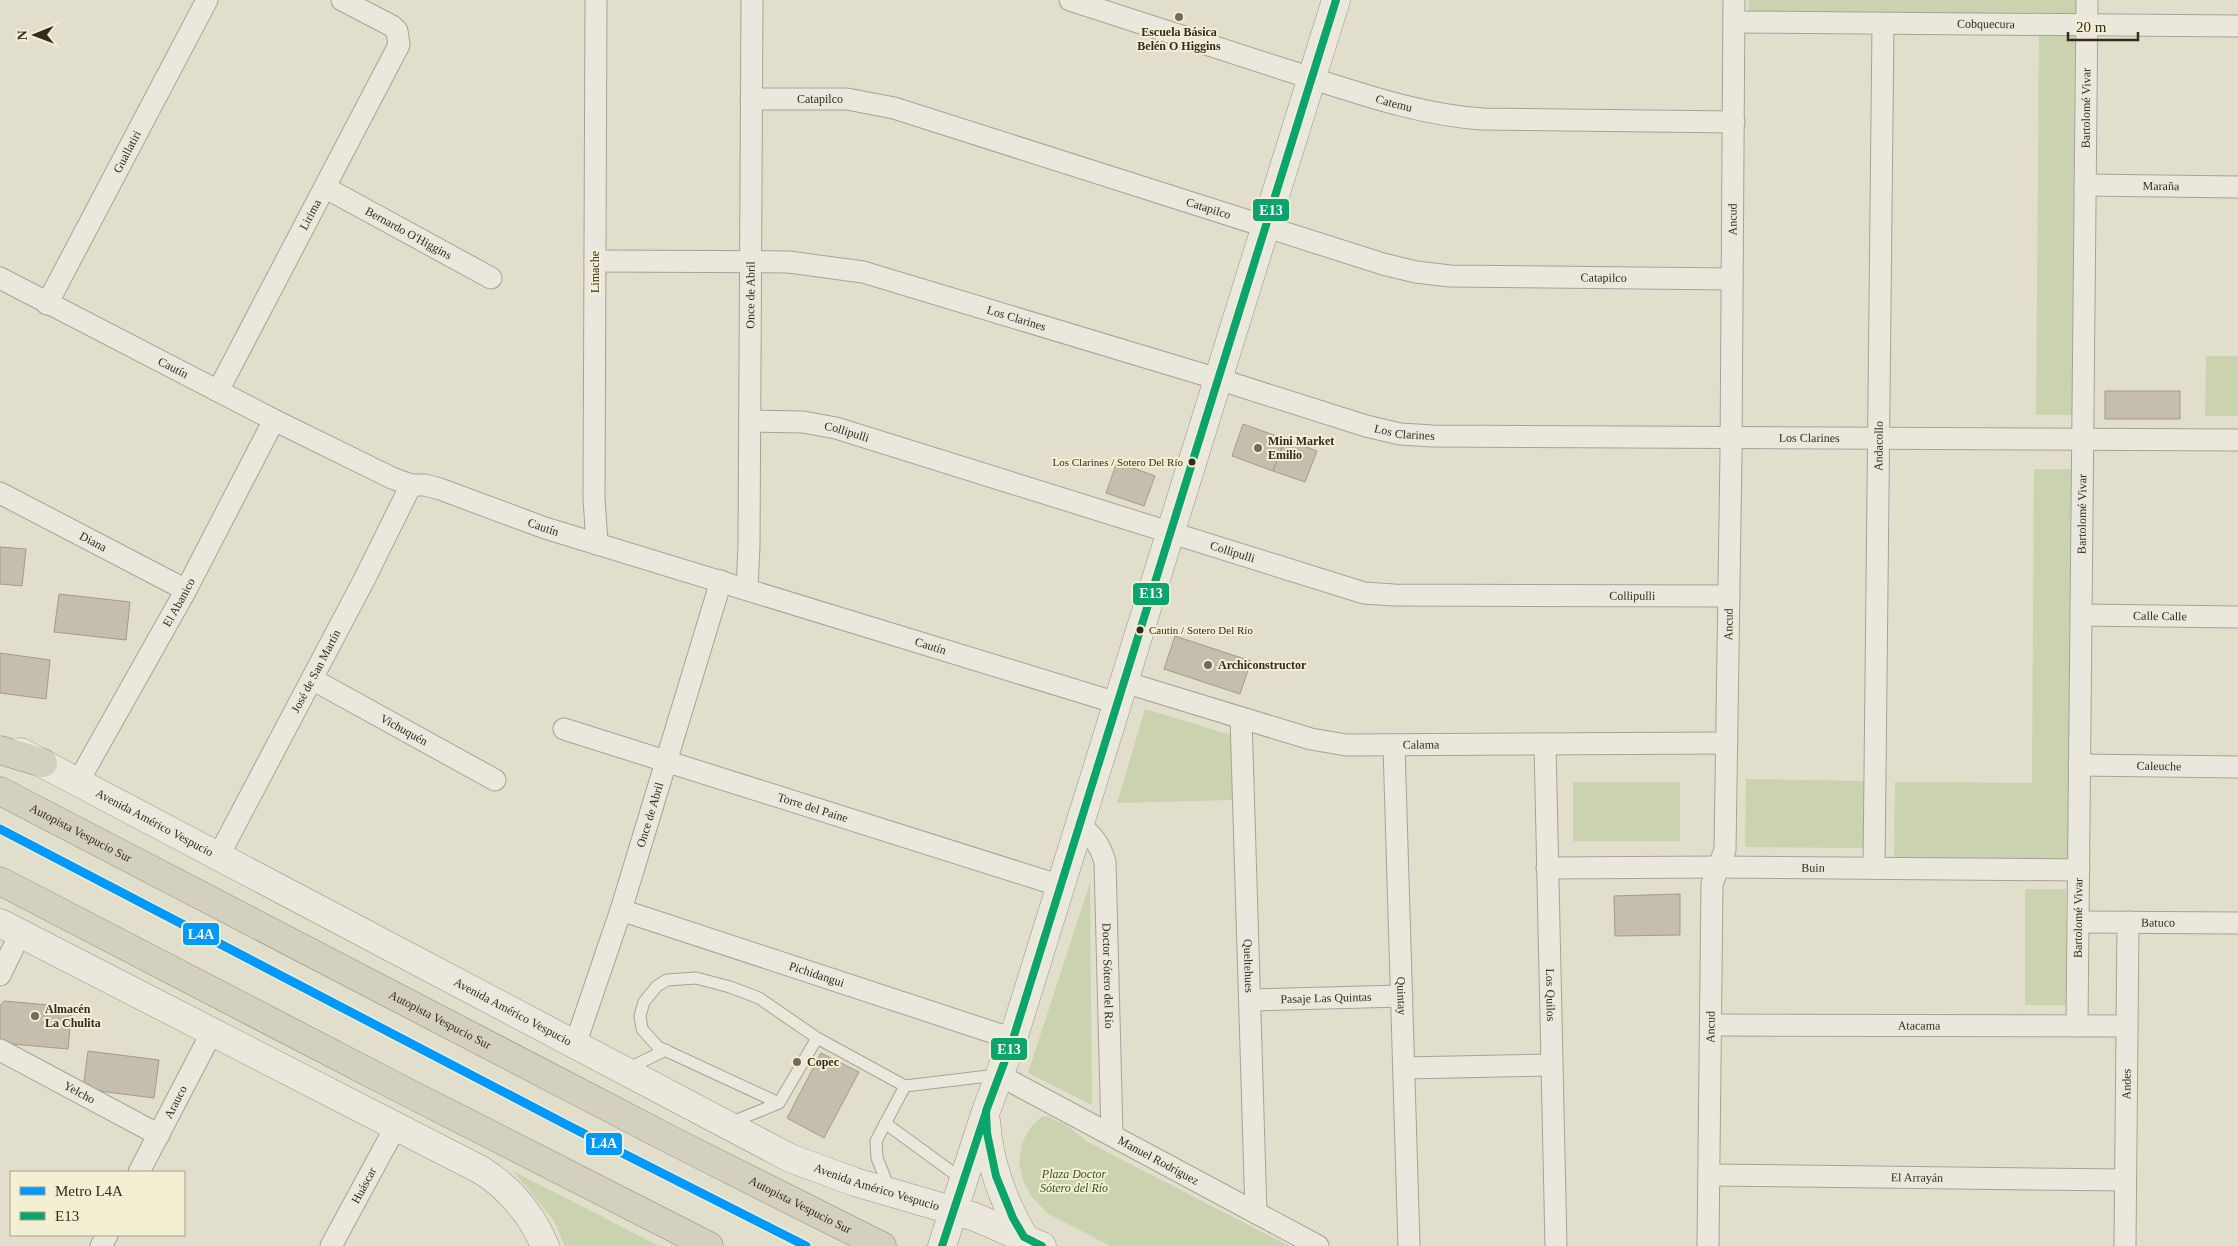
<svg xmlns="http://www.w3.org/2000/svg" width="2238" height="1246" viewBox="0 0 2238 1246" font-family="'Times New Roman',serif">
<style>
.green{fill:#cad2af}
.building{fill:#c4bead;stroke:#a19b8b}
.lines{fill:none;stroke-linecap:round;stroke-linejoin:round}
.service-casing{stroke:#a6a395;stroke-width:13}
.minor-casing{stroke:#a6a395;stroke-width:23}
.secondary-casing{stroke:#969384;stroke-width:29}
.motorway-casing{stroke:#8b887c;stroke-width:29}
.service{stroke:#eae8dc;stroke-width:11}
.minor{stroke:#eae8dc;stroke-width:21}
.secondary{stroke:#eae8dc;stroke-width:28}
.motorway{stroke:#d3d0bd;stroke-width:28}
.bus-1-casing{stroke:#f2efd2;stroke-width:11}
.bus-1{stroke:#0aa46c;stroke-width:8}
.metro-1-casing{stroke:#f2efd2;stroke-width:12}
.metro-1{stroke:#09f;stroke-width:9}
.poi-dot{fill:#706b5b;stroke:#f2efd2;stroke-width:2}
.bus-dot{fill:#332c1e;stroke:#f2efd2;stroke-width:2}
.labels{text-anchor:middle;stroke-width:4;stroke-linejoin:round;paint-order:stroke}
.bus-label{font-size:11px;fill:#332c1e;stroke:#f2efd2;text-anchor:end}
.street-label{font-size:12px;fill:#332c1e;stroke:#f2efd2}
.poi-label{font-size:12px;font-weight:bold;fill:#332c1e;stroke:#f2efd2;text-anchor:start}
.park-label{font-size:12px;font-style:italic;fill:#3c4e26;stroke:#f2efd2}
.line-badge{stroke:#f2efd2;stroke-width:2}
.badge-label{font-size:14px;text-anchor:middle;font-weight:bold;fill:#fff}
</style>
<rect width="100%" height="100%" fill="#e1dfcc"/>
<path class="green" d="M1749 0H2082V24L1748 19Z
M2039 31H2075L2072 415H2036Z
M2206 356H2238V416H2205Z
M2034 469H2071L2068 860 1894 859 1895 782 2032 783Z
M1145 709 1231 735 1233 800 1117 803Z
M1746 779 1865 781 1864 848 1745 847Z
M1573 782H1680V841H1573Z
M1090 883 1092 1105 1028 1073Z
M2025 889H2066V1005H2025Z
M1047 1116 1066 1125 1088 1142 1111 1154 1289 1246H1110L1047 1213 1032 1197 1023 1180 1019 1163 1022 1143 1030 1128 1041 1117Z
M513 1171 659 1246H565L553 1219Z"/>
<path class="building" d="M2105 391H2180V419H2105Z
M1243 424 1285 439 1273 471 1232 456Z
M1285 439 1317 451 1305 482 1273 471Z
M1117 462 1155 476 1144 506 1106 493Z
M0 547 26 549 22 586 0 584Z
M59 594 130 602 126 640 54 632Z
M1175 636 1251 661 1240 694 1164 669Z
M0 653 50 660 46 699 0 693Z
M1680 894V935L1615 936 1614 896Z
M4 1001 72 1007 68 1049 0 1043V1006Z
M88 1051 159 1060 154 1098 83 1089Z
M821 1053 859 1072 824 1138 787 1118Z"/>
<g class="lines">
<defs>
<path id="service" d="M627 1069 666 1050
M779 1103 658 1047 642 1029 640 1016 644 1002 657 986 667 980 696 978 730 987 759 998 817 1038 905 1086 997 1075
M730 1123 779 1103 817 1038
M885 1123 963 1180
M890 1190 877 1158 876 1141 905 1086"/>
<g id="minor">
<path d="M596 0 594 498 597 544"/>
<path id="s1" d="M1070 0C1143 24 1216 47 1289 71 1353 91 1417 115 1483 119L1734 122"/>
<path id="s2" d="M1734 22 2238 26"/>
<path id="s3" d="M751 99H847L894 108 1383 264 1416 272 1450 276 1732 279"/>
<path id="s4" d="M2085 185 2238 187"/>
<path id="s5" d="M326 188 491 278"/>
<path id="s6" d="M595 261 789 262 863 272 1218 379 1366 426 1400 434 1433 436 2238 440"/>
<path id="s7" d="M0 278 274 420 392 478 411 485H425L440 489 545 528 1117 703"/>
<path id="s8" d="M47 304 207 0"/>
<path id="s9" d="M218 391 399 45 397 31 392 26 342 0"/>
<path id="s10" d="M750 421 803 422 836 428 1364 593 1394 595 1729 596"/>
<path id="s11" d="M0 493 186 590"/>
<path id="s12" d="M747 589 749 546 752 0"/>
<path id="s13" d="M2081 615 2238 617"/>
<path id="s14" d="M312 679 495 780"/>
<path id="s15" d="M1124 682 1311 739 1346 745 1727 743"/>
<path id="s16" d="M1241 718 1256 1213"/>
<path id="s17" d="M564 729 1061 886"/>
<path id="s18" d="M1545 744 1556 1246"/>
<path id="s19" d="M1394 746 1409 1246"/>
<path id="s20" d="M2079 765 2238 767"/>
<path id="s21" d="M78 782 186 590 274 420"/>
<path id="s22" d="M1079 825C1093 835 1100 845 1105 862L1112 1135"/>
<path id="s23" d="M218 857 364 580 411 485"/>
<path id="s24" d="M1547 868 1719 867 2079 870"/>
<path id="s25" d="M1874 868 1883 24"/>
<path id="s26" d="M621 910 1013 1039"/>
<path id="s27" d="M2078 922 2238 923"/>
<path d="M0 975 20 934"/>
<path id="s28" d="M1251 1000 1402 996"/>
<path id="s29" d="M1711 1025 2127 1026"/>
<path id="s30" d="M2077 1026 2087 0"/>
<path id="s31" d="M575 1045 621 910 721 581"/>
<path id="s32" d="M0 1050 159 1135"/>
<path d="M1404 1068 1551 1065"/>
<path id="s33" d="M999 1075 1318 1246"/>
<path id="s34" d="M139 1172 212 1032"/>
<path id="s35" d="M1709 1175 2125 1180"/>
<path d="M101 1246 107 1235"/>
<path id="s36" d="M331 1246 396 1126"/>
<path id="s37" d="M1708 1246 1712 884 1725 850 1731 453 1734 0"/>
<path id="s38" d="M2125 1246 2128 922"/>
</g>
<g id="secondary">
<path id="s39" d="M21 752 790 1158 855 1182 975 1217 1042 1246"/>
<path d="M0 923 481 1170C511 1189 531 1213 545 1246"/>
<path d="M986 1121C989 1163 1003 1201 1024 1237"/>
<path d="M942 1246 986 1111 1013 1039 1336 0"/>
</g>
<g id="motorway">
<path d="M0 750 43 763"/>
<path id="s40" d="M0 791 675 1142 882 1246"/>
<path d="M0 881 397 1087 709 1246"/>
</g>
</defs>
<use href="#service" class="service-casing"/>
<use href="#minor" class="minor-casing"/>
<use href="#secondary" class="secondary-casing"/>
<use href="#motorway" class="motorway-casing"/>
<use href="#service" class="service"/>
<use href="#minor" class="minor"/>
<use href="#secondary" class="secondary"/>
<use href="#motorway" class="motorway"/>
<defs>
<path id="bus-1" d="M942 1246 985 1115
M1042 1246 1024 1237 1013 1218 996 1176 987 1133 986 1111 1013 1039 1336 0"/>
</defs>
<use href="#bus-1" class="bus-1-casing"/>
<use href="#bus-1" class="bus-1"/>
<defs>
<path id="metro-1" d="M0 829 567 1125 806 1246"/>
</defs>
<use href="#metro-1" class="metro-1-casing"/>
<use href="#metro-1" class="metro-1"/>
</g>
<g class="poi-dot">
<circle cx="1179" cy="17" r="5"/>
<circle cx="1258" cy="448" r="5"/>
<circle cx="1208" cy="665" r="5"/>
<circle cx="35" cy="1016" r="5"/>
<circle cx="797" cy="1062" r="5"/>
</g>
<g class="bus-dot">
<circle cx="1192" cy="462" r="4.5"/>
<circle cx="1140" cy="630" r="4.5"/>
</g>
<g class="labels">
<g class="bus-label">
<text x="1183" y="466">Los Clarines / Sotero Del Río</text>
<text x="1149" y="634" text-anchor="start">Cautin / Sotero Del Río</text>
</g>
<g class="street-label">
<text dy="4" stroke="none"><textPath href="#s2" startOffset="252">Cobquecura</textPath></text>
<text dy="4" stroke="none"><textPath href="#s3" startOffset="69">Catapilco</textPath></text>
<text dy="4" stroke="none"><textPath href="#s1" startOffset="340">Catemu</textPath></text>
<text dy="4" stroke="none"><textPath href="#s30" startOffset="918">Bartolomé Vivar</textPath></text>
<text dy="4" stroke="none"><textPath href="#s8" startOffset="172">Guallatiri</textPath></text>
<text dy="4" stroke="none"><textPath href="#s4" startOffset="76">Maraña</textPath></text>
<text dy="4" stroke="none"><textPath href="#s3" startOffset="474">Catapilco</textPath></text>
<text dy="4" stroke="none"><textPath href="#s9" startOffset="199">Lirima</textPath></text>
<text dy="4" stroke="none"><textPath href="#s37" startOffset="1029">Ancud</textPath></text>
<text dy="4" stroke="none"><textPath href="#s5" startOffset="94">Bernardo O'Higgins</textPath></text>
<text transform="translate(595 272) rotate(-90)" y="4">Limache</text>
<text dy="4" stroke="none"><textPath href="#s3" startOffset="879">Catapilco</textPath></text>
<text dy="4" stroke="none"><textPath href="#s12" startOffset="294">Once de Abril</textPath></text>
<text dy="4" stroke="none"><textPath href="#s6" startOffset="429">Los Clarines</textPath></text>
<text dy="4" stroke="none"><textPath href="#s7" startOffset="195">Cautín</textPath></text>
<text dy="4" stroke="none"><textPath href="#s6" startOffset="834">Los Clarines</textPath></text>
<text dy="4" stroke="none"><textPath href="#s10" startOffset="98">Collipulli</textPath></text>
<text dy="4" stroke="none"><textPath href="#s6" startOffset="1239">Los Clarines</textPath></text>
<text dy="4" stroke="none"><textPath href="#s25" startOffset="422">Andacollo</textPath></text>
<text dy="4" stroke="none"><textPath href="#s30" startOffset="512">Bartolomé Vivar</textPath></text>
<text dy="4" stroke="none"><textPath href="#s7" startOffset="600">Cautín</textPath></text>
<text dy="4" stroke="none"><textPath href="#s11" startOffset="105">Diana</textPath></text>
<text dy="4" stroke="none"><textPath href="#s10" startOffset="502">Collipulli</textPath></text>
<text dy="4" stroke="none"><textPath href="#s10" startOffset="908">Collipulli</textPath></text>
<text dy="4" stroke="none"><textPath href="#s21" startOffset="206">El Abanico</textPath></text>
<text dy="4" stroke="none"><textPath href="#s13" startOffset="79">Calle Calle</textPath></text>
<text dy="4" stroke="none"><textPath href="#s37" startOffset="624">Ancud</textPath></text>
<text dy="4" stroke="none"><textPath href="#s7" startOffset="1005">Cautín</textPath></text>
<text dy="4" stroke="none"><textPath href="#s23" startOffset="210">José de San Martín</textPath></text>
<text dy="4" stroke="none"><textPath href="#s14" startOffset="105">Vichuquén</textPath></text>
<text dy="4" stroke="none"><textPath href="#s15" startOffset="306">Calama</textPath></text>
<text dy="4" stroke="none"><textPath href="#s20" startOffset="80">Caleuche</textPath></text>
<text dy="4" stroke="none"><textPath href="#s17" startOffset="261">Torre del Paine</textPath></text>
<text dy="4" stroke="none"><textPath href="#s31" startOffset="242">Once de Abril</textPath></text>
<text dy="4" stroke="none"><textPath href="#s39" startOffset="151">Avenida Américo Vespucio</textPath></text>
<text dy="4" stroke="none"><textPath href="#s40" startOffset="91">Autopista Vespucio Sur</textPath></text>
<text dy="4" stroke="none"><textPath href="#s24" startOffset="266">Buin</textPath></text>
<text dy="4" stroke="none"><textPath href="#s30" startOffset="108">Bartolomé Vivar</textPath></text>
<text dy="4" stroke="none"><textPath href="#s27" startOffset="80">Batuco</textPath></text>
<text dy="4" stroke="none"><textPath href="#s16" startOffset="248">Queltehues</textPath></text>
<text dy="4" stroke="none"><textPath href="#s26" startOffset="206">Pichidangui</textPath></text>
<text dy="4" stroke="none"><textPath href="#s22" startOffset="160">Doctor Sótero del Río</textPath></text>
<text dy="4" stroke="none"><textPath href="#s18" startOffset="251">Los Quilos</textPath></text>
<text dy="4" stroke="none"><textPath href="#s19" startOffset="250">Quintay</textPath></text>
<text dy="4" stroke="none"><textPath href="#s28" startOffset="75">Pasaje Las Quintas</textPath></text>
<text dy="4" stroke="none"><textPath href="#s39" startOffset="556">Avenida Américo Vespucio</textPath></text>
<text dy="4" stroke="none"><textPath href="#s40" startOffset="496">Autopista Vespucio Sur</textPath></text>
<text dy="4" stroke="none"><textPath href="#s29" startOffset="208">Atacama</textPath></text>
<text dy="4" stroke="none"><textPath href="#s37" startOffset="219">Ancud</textPath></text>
<text dy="4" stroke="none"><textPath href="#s38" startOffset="162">Andes</textPath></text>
<text dy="4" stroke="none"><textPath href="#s32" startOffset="90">Yelcho</textPath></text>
<text dy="4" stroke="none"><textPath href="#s34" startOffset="79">Arauco</textPath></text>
<text dy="4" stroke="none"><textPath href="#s33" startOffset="181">Manuel Rodríguez</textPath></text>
<text dy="4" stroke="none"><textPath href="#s35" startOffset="208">El Arrayán</textPath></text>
<text dy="4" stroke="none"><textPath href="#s36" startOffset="69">Huáscar</textPath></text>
<text dy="4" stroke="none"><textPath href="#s39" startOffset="961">Avenida Américo Vespucio</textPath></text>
<text dy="4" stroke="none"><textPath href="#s40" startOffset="901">Autopista Vespucio Sur</textPath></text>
</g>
<g class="poi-label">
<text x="1179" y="36" text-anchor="middle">Escuela Básica<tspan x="1179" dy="14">Belén O Higgins</tspan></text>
<text x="1268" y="445">Mini Market<tspan x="1268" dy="14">Emilio</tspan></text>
<text x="1218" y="669">Archiconstructor</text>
<text x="45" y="1013">Almacén<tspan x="45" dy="14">La Chulita</tspan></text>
<text x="807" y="1066">Copec</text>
</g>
<g class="park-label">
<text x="1074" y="1178">Plaza Doctor<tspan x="1074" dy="14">Sótero del Río</tspan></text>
</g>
</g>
<g class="line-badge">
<rect x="1252" y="198" width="38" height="24" rx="5" fill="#0aa46c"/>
<rect x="1132" y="582" width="38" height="24" rx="5" fill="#0aa46c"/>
<rect x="182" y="922" width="38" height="24" rx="5" fill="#09f"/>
<rect x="990" y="1037" width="38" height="24" rx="5" fill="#0aa46c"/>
<rect x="585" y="1132" width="38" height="24" rx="5" fill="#09f"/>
</g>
<g class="badge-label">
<text x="1271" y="215">E13</text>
<text x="1151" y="598">E13</text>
<text x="201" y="939">L4A</text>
<text x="1009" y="1054">E13</text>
<text x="604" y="1148">L4A</text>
</g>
<rect x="10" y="1171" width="175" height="65" fill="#f2efd2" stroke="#a6a18a"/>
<rect x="20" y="1187" width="25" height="8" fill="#0099ff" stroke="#a6a18a"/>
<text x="55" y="1196" font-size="15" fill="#332c1e">Metro L4A</text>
<rect x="20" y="1212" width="25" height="8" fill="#0aa46c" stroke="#a6a18a"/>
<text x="55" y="1221" font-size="15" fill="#332c1e">E13</text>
<g transform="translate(35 35) rotate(269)" stroke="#f2efd2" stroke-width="4" paint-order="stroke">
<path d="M0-4L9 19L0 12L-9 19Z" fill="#332c1e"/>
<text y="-8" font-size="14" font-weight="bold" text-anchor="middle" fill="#332c1e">N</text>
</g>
<path d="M2068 32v8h70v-8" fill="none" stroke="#332c1e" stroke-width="2.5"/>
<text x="2076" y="32" font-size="15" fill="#332c1e" stroke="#f2efd2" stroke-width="4" paint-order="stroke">20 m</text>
</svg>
